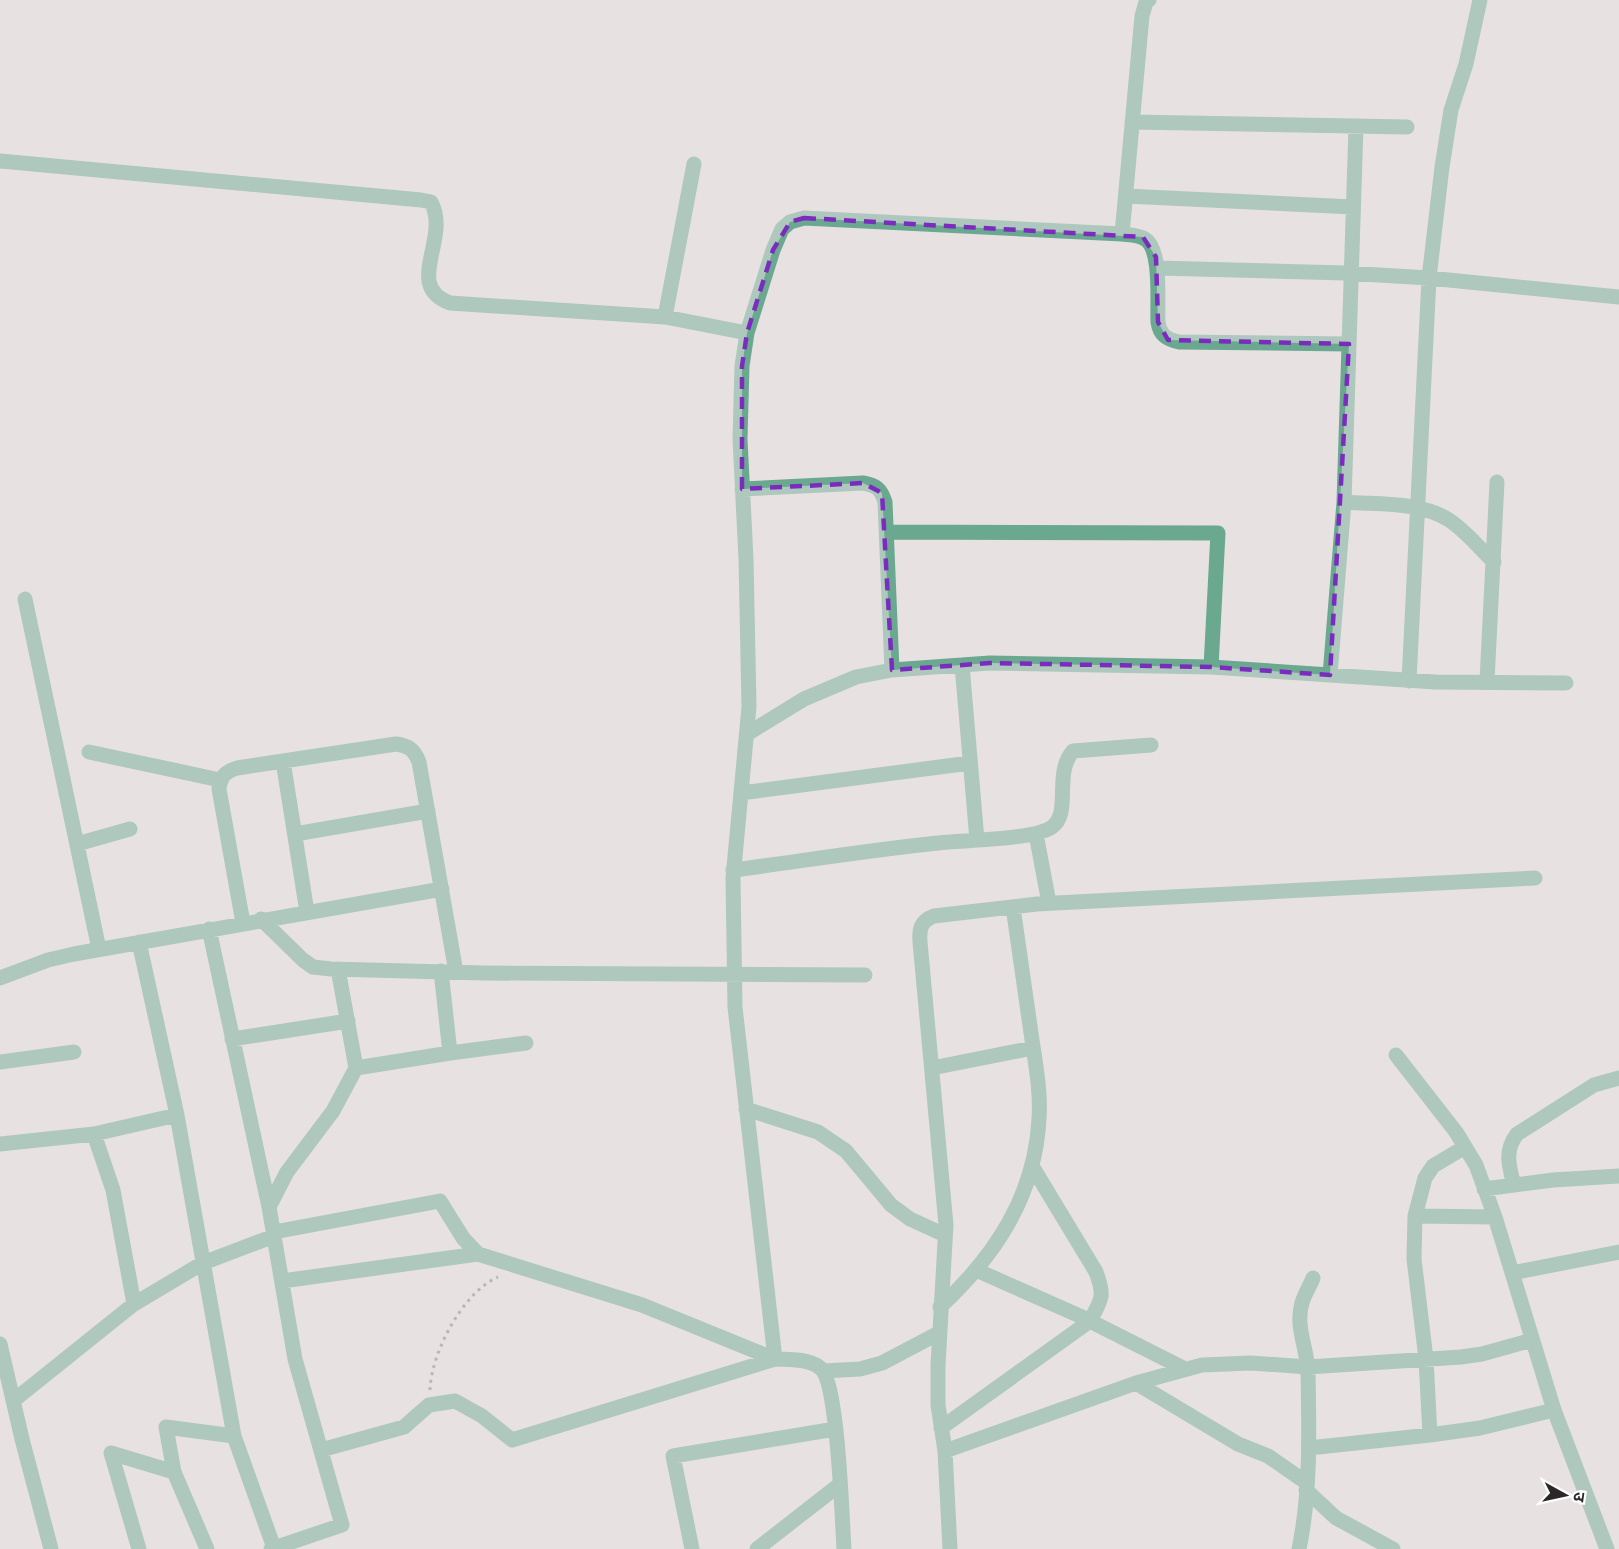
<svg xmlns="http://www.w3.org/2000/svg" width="1619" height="1549" viewBox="0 0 1619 1549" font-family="'Roboto Condensed','Noto Sans Devanagari',sans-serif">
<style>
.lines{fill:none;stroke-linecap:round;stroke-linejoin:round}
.path{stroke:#868182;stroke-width:3;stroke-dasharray:3 4.5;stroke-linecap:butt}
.minor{stroke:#6aa890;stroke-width:15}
.marked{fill:none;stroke:#7b2cbf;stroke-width:4.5;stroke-dasharray:12 8;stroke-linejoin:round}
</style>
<rect width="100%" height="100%" fill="#e8e1e2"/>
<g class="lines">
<path class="path" d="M430 1390C431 1353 463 1292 498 1277"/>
<path class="minor" d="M1132 122 1407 127
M0 161 421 200 431 202C451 239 403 286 450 303L665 317 747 333
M1126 196 1353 207
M1122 234 1142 16 1146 2 1149 0
M1157 268 1345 273 1429 278 1619 297
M665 317 694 164
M742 489 863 483C876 485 881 489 885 502L892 670
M1344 502C1378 505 1419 501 1449 520 1466 531 1479 548 1494 562
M886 532 1218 533 1211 667
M25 599 99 949
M962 665 977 840
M1330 675 1344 502 1356 126
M1409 681 1429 278 1442 167 1451 110 1466 64 1480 0
M1487 681 1497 482
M747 734 804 699 856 677 892 670 990 663 1211 667 1435 682 1566 683
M89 752 220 780
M283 761 307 912
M741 793 970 763
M295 834 428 811
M1036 834 1049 903
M77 844 130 829
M733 870C802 861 870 850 938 843 964 840 1034 840 1052 827 1072 813 1053 774 1073 751L1151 745
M261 919 303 960 313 967 331 969 484 973 865 975
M243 923 219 789C221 776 225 772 237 768L396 744C409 746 414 749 419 762L456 972
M209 929 269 1207 295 1359 342 1525 271 1549
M139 942 177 1115 234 1436 274 1548
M441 971 450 1053
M0 978 48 960 74 954 442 889
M232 1039 348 1021
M1396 1055 1456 1132 1476 1165 1495 1217 1554 1410 1607 1549
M0 1062 74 1052
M356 1068 450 1053 526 1043
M932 1068 1033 1048
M746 1109 818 1132 846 1151 891 1205 910 1219 945 1235
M94 1134 113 1190 134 1304
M0 1144 94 1134 177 1115
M1514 1185C1509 1166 1504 1151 1517 1134L1594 1085 1619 1078
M1484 1189 1553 1180 1619 1176
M269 1207 287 1172 333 1111 356 1068 338 969
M1415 1216 1495 1217
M274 1232 440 1201 463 1238 478 1254 642 1305 775 1359
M976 1270 1080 1316 1185 1369
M1512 1273 1619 1252
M282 1281 478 1254
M940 1307C995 1256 1035 1196 1039 1119 1041 1090 1035 1061 1031 1033 1025 991 1019 949 1013 907
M0 1344 22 1439 51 1549
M823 1371 860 1369 882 1363 939 1333
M1136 1383 1238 1444 1268 1456 1307 1483
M13 1401 134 1304 203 1263 274 1236
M941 1428 1090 1321C1102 1299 1105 1296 1096 1272L1032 1166
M1430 1435 1426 1359 1414 1259 1415 1216 1425 1178 1433 1166 1465 1147
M1309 1448 1430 1435 1480 1428 1554 1410
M321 1450 404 1427 429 1405 455 1401 482 1416 512 1440 775 1359
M945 1451 1136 1383 1202 1365 1251 1363 1308 1367 1461 1357 1482 1354 1532 1340
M1306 1490 1336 1518 1393 1549
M139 1549 111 1453 174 1472
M207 1549 174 1472 166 1427 234 1436
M692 1549 673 1456 835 1429
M757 1549 839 1485
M844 1549C842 1517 838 1392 823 1371 814 1358 789 1360 775 1359L735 1007 733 878 749 707 746 559 740 439 742 366 747 333 773 250 782 229 790 222 804 218 1122 234C1130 235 1139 235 1145 239 1162 249 1157 303 1158 322 1160 335 1166 339 1179 342L1349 344
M950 1549 945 1451 938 1405V1365L946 1225 920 942C919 928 921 921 934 916L1037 904 1535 878
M1299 1549C1311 1491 1309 1430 1308 1371 1307 1348 1295 1326 1302 1303 1304 1295 1310 1286 1313 1278"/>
</g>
<path d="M0 0H1619V1549H0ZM804 218 1143 237 1156 257 1158 322 1168 340 1349 344 1330 675 1211 667 990 663 892 670 882 493 863 483 742 489V366L747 333 773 250 790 222Z" fill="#e8e1e2" fill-opacity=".55" fill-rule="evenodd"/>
<path class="marked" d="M804 218 1143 237 1156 257 1158 322 1168 340 1349 344 1330 675 1211 667 990 663 892 670 882 493 863 483 742 489V366L747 333 773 250 790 222Z"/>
<g transform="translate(1565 1495) rotate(98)" stroke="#ffffff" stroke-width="4.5" paint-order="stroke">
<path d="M0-4.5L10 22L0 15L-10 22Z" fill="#292727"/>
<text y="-9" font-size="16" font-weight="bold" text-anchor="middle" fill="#292727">उ</text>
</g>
</svg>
